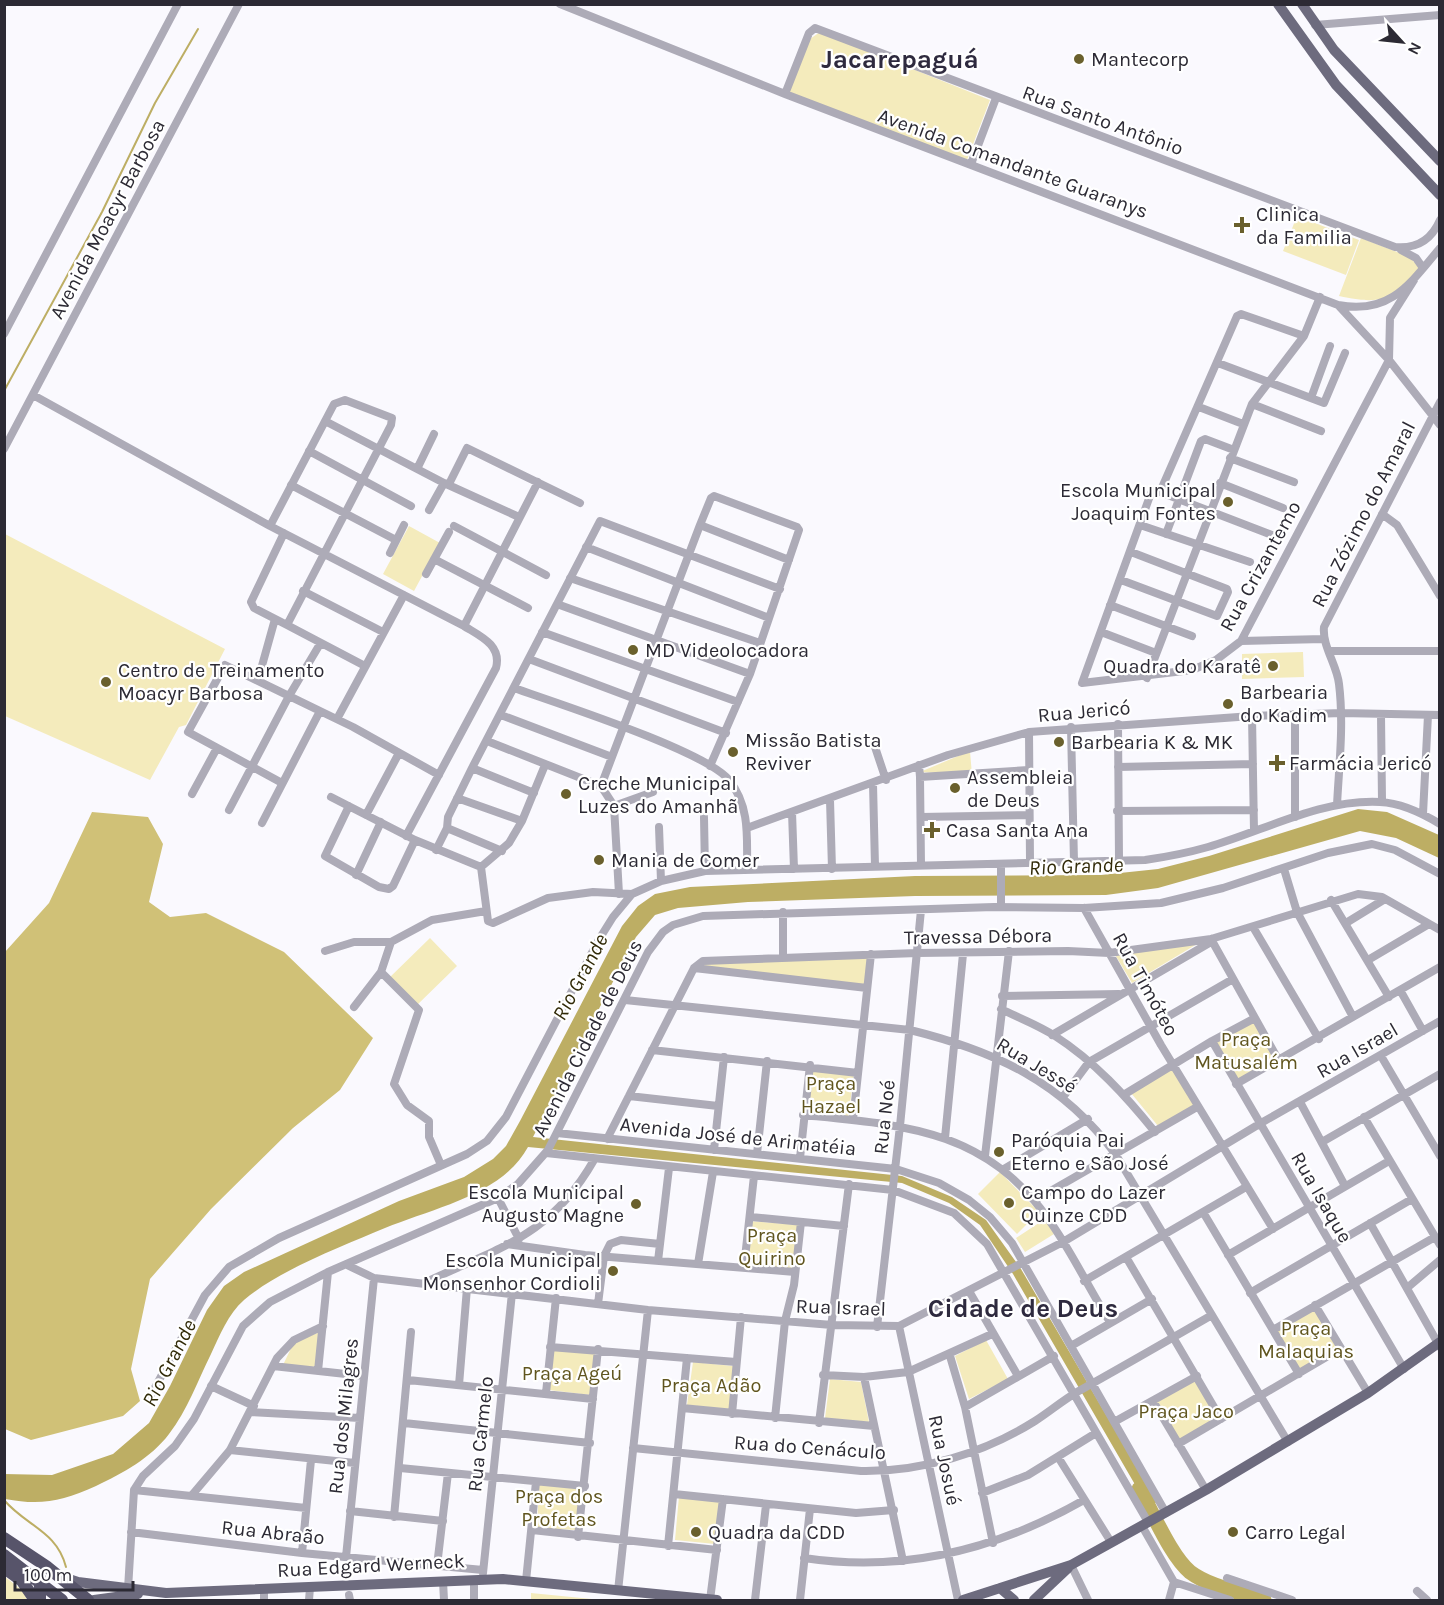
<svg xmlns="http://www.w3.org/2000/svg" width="1444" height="1605" viewBox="0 0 1444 1605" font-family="Karla,sans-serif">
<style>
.green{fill:#f4ebbc}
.forest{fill:#d0c177}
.water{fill:#bdae64}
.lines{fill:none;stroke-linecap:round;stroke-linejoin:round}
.stream{stroke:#bdae64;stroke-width:2}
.river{stroke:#bdae64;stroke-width:15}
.minor{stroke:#adabb7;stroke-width:8}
.major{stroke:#6d6b7e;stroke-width:10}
.highway{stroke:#57546a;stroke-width:12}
.poi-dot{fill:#6a602d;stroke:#fff;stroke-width:2}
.labels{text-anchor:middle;stroke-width:4.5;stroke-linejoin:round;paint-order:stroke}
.poi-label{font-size:20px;fill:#2c2a34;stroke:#fff;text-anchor:start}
.street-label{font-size:20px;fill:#2c2a34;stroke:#fff}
.park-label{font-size:20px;fill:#60551e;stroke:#fff}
.water-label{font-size:21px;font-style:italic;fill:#312a08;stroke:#fff}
.district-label{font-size:26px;font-weight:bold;fill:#2e2a3e;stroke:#fff}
</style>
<rect width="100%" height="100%" fill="#faf9fe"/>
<path class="green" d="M820 32 990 100 967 160 786 94 807 41Z
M1297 216 1359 240 1346 275 1283 251Z
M1361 238 1410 257 1420 269C1390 301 1381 305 1339 296Z
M409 526 440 543 414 591 383 574Z
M5 534 225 649 186 725 179 727 150 780 5 716Z
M1303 652 1304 677 1242 679V654Z
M970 751 972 775 920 772Z
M430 938 457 966 414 1008 387 980Z
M1197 944 1132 983 1114 953Z
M868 957 864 987 691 970 694 963Z
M1253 1020 1277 1059 1237 1080 1216 1042Z
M1171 1067 1195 1105 1158 1126 1131 1093Z
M812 1070 854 1073 848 1120 808 1115Z
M1000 1172 1039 1212 1017 1234 978 1194Z
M1045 1219 1054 1234 1025 1252 1016 1238Z
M750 1221 799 1225 794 1271 744 1266Z
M1314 1309 1337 1348 1298 1370 1276 1331Z
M320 1332 317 1367 283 1365 294 1342Z
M986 1340 1008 1379 969 1399 955 1356Z
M553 1350 595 1354 590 1395 549 1390Z
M693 1362 733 1366 730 1409 687 1405Z
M830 1379 861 1382 869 1422 825 1418Z
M1195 1380 1218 1418 1176 1443 1154 1404Z
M539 1484 581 1488 578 1530 537 1528Z
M679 1496 721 1502 715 1544 675 1540Z
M4 1576 23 1591 27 1600H5Z
M531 1593 602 1600H531Z"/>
<path class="forest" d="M92 812 148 817 163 844 149 902 170 917 206 913 284 952 373 1038 340 1090 293 1128 211 1209 150 1279 131 1369 140 1401 123 1416 31 1440 5 1429V952L49 903Z"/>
<path class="water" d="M1358 809 1387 812 1439 835V858L1396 838 1360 831 1158 888 1106 895 915 896 748 902 678 908 655 915 636 937 533 1137 902 1176 952 1197 986 1220 1021 1269 1157 1502 1148 1507 1013 1274 980 1225 949 1203 902 1183 528 1147C502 1195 433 1208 385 1228 343 1246 279 1270 244 1300 228 1314 220 1335 211 1354 198 1380 187 1411 169 1434 151 1458 123 1473 96 1486 62 1501 42 1506 5 1499L4 1474 52 1475 113 1454 149 1423 170 1386 207 1310 224 1286 244 1272 399 1201 464 1177 493 1159 506 1146 520 1121 622 926 638 906 655 894 690 887 915 876 1101 875 1158 869 1209 856Z"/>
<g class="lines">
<path class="stream" d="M4 391 102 212 155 103 198 29
M4 1500C26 1526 57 1531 66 1567"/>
<path class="river" d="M1139 1489C1153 1512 1170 1555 1190 1572 1210 1587 1240 1592 1264 1600"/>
<path class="minor" d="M560 4 785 94 1338 305C1390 315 1410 284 1440 248
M1315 25 1440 15
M785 94 809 33 815 28 1395 247C1416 249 1431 241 1440 220
M971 164 996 98
M1401 250 1416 258 1423 268
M1338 305 1389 360 1440 425
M4 334 178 4
M1304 336 1241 314 1237 316 1160 492 1155 491 1151 493 1082 683 1192 670 1216 660 1241 641 1389 360 1390 318 1414 280
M1218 363 1324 403 1345 353
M33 395 270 526 464 626C480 636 502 645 496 668L406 836
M1311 398 1330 346
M1252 404 1321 431
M1199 407 1243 424
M325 421 444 483 519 517
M4 449 239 4
M309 451 411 506
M1230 458 1294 482
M417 469 434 434
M1220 483 1283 508
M449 484 467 448 580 503
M291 485 396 540
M1160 492 1272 535
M429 510 444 483
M1382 514 1397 525 1440 596
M700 525 789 560
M1140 525 1250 562
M270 526 334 404 345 400 392 418 391 425 287 625 365 666
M454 526 546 575
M284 533 251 602 254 608 287 625
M1166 534 1201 441 1205 439 1234 450
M586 547 769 618
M390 553 404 525
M434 559 528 608
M426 574 449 532
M570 578 760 643
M1121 580 1217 616 1228 592 1227 589 1131 552
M303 591 383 632
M557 604 750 674
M1110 605 1192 636
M464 626 538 482
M542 632 738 702
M1101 632 1156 653
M1241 641 1324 639
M1330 651H1440
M529 659 726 733
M1147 678 1252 404 1304 336 1320 297
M258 680 275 619
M514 688C556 703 706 751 729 780 750 806 747 837 747 868
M501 715 612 757
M1381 715 1382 801
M1252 716 1254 831
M337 719 404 595
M1118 724 1119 860
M1071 727 1074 862
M1029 732 1030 861
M487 741 601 786
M875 747 886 780
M919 765 920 777 1029 770
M1118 767 1253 764
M472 768 534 793
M920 777 921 865
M282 783 188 732 225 665 353 727 439 775
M873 784 875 866
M192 794 217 748
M331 797 415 840 481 867
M457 798 522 821
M830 800 832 869
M1337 805C1339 766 1344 724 1339 684 1337 665 1322 646 1324 627L1440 402
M349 806 325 856 379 887 389 889 393 886 415 840
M614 806 653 792
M229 810 289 696 320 644
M1117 811 1254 810
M792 812 794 869
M1423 814 1428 715
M366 815 399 753
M704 817 705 871
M921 817 1029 815
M1295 817V714
M262 823 320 711
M659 827 661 881
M447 828 502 851
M747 828 948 755 1029 732 1252 716 1341 713 1440 715
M436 850 447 828 448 817 472 768 600 521 780 589
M1001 864V907
M481 867 488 921 493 923 548 898 593 892 632 894 661 881 705 871 1145 860C1166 857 1187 853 1208 847 1264 831 1320 799 1380 802 1401 803 1422 813 1440 824
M481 867 509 843 522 821 545 765
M1284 869 1297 912 1353 1017
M356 875 381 822
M619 894 614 806 601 786 700 525 711 498 714 496 797 527 799 530 750 674 710 766
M1331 900 1389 997
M1084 908 1161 1045 1273 1229
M1346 923 1385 899
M1253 927 1319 1039
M1211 939 1279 1061
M325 951 354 942H391L432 920 486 911
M783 958V912
M1368 960 1429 924
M694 968 867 988
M381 972 419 1010 394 1084 407 1105 429 1121V1137L441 1165
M1400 990 1423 1031
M1002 996 1119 994
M625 1000 910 1030C995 1051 1063 1082 1116 1155L1288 1442
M354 1007 381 972 391 942
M1001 1009C1019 1018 1038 1025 1055 1036 1094 1061 1126 1096 1155 1132
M1052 1035 1211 942
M1212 1041 1404 1369
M652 1050 858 1073
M1381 1056 1440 1156
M1236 1084 1440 967
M1125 1094 1212 1041 1255 1018
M629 1096 718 1106
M1063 1097 1089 1062 1233 979
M1300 1102 1345 1186
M803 1115C904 1125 986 1129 1049 1220 1072 1252 1089 1289 1110 1322
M1364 1117 1440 1245
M853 1120 871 954
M557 1133 896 1169 939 1183 969 1200 990 1217 1012 1243 1166 1513
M945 1138 963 954
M607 1139 694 968 703 961 917 953 1068 951 1109 953 1211 939 1358 894 1382 897 1440 930
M1322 1142 1440 1074
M714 1150 724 1057
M546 1153 893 1190 954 1213 987 1244 1148 1522
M757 1154 767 1061
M985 1156 1009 951
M800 1158 810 1065
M1004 1169 1088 1119
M498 1198 519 1239
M1035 1200 1197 1107
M1203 1212 1299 1374
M751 1217 844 1226
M1370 1223 1440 1347
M507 1244 585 1255 795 1272
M1228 1255 1389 1161
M1126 1257 1221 1419
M658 1261 669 1168
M698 1264 713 1172
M347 1265 374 1278 648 1310 832 1325 899 1326 1063 1242 1261 1123 1440 1021
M744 1267 754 1176
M1084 1281 1246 1187
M424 1283C500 1247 550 1237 594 1160
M1407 1288 1440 1260
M969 1291 1018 1376
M1250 1293 1412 1199
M598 1304 604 1256 610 1244 621 1240 660 1244
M1315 1305 1368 1393
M899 1326 958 1600
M877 1327 900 1126 921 910
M1273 1330 1435 1237
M1071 1346 1152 1299
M550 1347 736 1362
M950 1356 965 1407 993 1543
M273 1366 364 1376
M318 1371 328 1272
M823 1375 864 1377 908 1372 992 1334
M864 1377 903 1561
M408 1380 593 1399
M459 1385 467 1288
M211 1386 254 1406
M546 1393 556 1298
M150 1397 205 1295 229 1267 279 1238 467 1154 487 1141 506 1117 598 941 613 917 632 894
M1153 1401 1206 1490
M965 1407 1054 1356
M682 1408 874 1426
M250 1412 360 1418
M732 1414 741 1317
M775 1418 785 1321 794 1285 801 1222
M1114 1422 1197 1376
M404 1423 590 1443
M819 1423 849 1184
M1178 1444 1340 1349
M633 1448 861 1471C922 1472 984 1453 1035 1421 1049 1412 1062 1401 1077 1392 1122 1367 1167 1341 1212 1315
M230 1450 355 1463
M1058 1457 1111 1542
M400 1468 585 1486
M134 1490 306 1508
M982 1493 1028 1475 1096 1433
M674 1494 856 1513 894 1510
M192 1495 230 1450 277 1358 294 1340 323 1326
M350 1511 443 1521
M394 1517 411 1332
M1142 1526 1174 1582 1230 1600
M532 1530 717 1550
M131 1532 302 1553 483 1570
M578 1537 598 1349
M668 1546 687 1358
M302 1553 311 1460
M346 1557 374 1278
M804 1558C903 1573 998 1549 1084 1500
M1071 1565 1088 1600
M437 1566 448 1473
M483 1573 512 1293
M1227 1578 1292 1600
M474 1580V1600
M443 1581 444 1600
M526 1581 536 1482
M128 1589 134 1490 143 1476 175 1446 194 1419 243 1326 270 1302 328 1272 498 1198 518 1184 548 1150 648 952 663 932 673 925 703 916 994 907 1084 908 1161 903 1223 888 1328 853 1372 844 1395 850 1440 874
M264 1589V1600
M618 1591 648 1310
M1417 1591 1427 1600
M349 1595 350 1600
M309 1600 310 1588
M710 1600 723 1499
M755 1600 766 1505
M800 1600 810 1509
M1169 1600 1174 1582"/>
<path class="major" d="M1278 4 1336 85 1440 195
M1302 4 1334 50 1440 161
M60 1576 78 1582 166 1593 503 1579 717 1600
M1000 1588 1014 1600
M94 1600 138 1594
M963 1600 1071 1565 1206 1490 1368 1393 1440 1342
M1034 1600 1068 1568"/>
<path class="highway" d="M4 1538 46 1566 88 1600
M4 1555 62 1600
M4 1568 22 1581 35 1600
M40 1578V1600"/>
</g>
<g class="poi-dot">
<circle cx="1079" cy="59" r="6"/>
<path d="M1239 216h6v6h6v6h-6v6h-6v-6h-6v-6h6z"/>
<circle cx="1228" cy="502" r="6"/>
<circle cx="633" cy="650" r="6"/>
<circle cx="1273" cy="666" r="6"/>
<circle cx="106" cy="682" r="6"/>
<circle cx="1228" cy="704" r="6"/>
<circle cx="1059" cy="742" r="6"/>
<circle cx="733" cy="752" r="6"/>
<path d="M1274 754h6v6h6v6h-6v6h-6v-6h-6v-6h6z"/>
<circle cx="955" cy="788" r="6"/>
<circle cx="566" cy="794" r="6"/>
<path d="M929 821h6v6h6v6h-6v6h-6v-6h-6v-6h6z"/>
<circle cx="599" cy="860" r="6"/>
<circle cx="999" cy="1152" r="6"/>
<circle cx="1009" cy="1203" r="6"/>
<circle cx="636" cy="1204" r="6"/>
<circle cx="613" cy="1271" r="6"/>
<circle cx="696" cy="1532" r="6"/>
<circle cx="1233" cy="1532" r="6"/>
</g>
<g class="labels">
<g class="poi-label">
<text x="1091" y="66">Mantecorp</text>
<text x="1256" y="221">Clinica<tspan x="1256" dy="23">da Familia</tspan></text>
<text x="1216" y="497" text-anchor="end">Escola Municipal<tspan x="1216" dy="23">Joaquim Fontes</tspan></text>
<text x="645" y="657">MD Videolocadora</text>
<text x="1261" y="673" text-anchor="end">Quadra do Karatê</text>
<text x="118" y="677">Centro de Treinamento<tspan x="118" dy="23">Moacyr Barbosa</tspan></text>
<text x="1240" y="699">Barbearia<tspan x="1240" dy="23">do Kadim</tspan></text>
<text x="745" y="747">Missão Batista<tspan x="745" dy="23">Reviver</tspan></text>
<text x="1071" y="749">Barbearia K &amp; MK</text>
<text x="1289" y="770">Farmácia Jericó</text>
<text x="967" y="784">Assembleia<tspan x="967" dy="23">de Deus</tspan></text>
<text x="578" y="790">Creche Municipal<tspan x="578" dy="23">Luzes do Amanhã</tspan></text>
<text x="946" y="837">Casa Santa Ana</text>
<text x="611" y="867">Mania de Comer</text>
<text x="1011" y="1147">Paróquia Pai<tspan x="1011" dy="23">Eterno e São José</tspan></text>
<text x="624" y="1199" text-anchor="end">Escola Municipal<tspan x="624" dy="23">Augusto Magne</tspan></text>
<text x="1021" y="1199">Campo do Lazer<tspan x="1021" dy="23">Quinze CDD</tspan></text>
<text x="601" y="1267" text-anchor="end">Escola Municipal<tspan x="601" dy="23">Monsenhor Cordioli</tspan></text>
<text x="708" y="1539">Quadra da CDD</text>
<text x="1245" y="1539">Carro Legal</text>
</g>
<g class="street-label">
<text transform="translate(1103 120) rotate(20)" y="7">Rua Santo Antônio</text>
<text transform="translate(1013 163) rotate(20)" y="7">Avenida Comandante Guaranys</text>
<text transform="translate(107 219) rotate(-62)" y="7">Avenida Moacyr Barbosa</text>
<text transform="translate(1363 514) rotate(-63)" y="7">Rua Zózimo do Amaral</text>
<text transform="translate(1260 566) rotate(-61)" y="7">Rua Crizantemo</text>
<text transform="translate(1084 711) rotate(-5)" y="7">Rua Jericó</text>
<text transform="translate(978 936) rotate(-1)" y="7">Travessa Débora</text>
<text transform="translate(1146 984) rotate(61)" y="7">Rua Timóteo</text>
<text transform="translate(587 1038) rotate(-63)" y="7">Avenida Cidade de Deus</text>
<text transform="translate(1357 1050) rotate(-30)" y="7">Rua Israel</text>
<text transform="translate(1037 1065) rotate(31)" y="7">Rua Jessé</text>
<text transform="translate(884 1117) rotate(-84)" y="7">Rua Noé</text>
<text transform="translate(738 1136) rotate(6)" y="7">Avenida José de Arimatéia</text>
<text transform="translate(1322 1197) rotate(60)" y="7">Rua Isaque</text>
<text transform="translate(841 1307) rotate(2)" y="7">Rua Israel</text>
<text transform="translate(343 1416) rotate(-84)" y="7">Rua dos Milagres</text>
<text transform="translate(480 1434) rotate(-84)" y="7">Rua Carmelo</text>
<text transform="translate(810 1447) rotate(4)" y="7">Rua do Cenáculo</text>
<text transform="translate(945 1460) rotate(78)" y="7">Rua Josué</text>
<text transform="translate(273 1532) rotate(6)" y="7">Rua Abraão</text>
<text transform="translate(371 1565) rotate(-3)" y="7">Rua Edgard Werneck</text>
</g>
<g class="park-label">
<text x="1246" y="1046">Praça<tspan x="1246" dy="23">Matusalém</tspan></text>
<text x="831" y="1090">Praça<tspan x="831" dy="23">Hazael</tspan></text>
<text x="772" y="1242">Praça<tspan x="772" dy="23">Quirino</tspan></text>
<text x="1306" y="1335">Praça<tspan x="1306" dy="23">Malaquias</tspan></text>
<text x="572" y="1380">Praça Ageú</text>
<text x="711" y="1392">Praça Adão</text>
<text x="1186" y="1418">Praça Jaco</text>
<text x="559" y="1503">Praça dos<tspan x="559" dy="23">Profetas</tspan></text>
</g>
<g class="water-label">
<text transform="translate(1076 866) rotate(-2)" y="7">Rio Grande</text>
<text transform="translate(580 977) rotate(-62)" y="7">Rio Grande</text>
<text transform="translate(169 1363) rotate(-63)" y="7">Rio Grande</text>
</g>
<g class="district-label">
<text x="900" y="68">Jacarepaguá</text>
<text x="1023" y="1317">Cidade de Deus</text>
</g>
</g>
<rect width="1444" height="1605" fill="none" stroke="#2c2a34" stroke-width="12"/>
<g transform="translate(1402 42) rotate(117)" stroke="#ffffff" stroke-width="4.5" paint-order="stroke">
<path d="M0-4.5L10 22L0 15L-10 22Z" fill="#2c2a34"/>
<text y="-9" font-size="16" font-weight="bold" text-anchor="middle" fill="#2c2a34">N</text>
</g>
<path d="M15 1581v9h118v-9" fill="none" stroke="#2c2a34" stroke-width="3"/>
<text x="24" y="1581" font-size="18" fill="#2c2a34" stroke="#ffffff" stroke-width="4.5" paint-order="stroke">100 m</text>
</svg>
